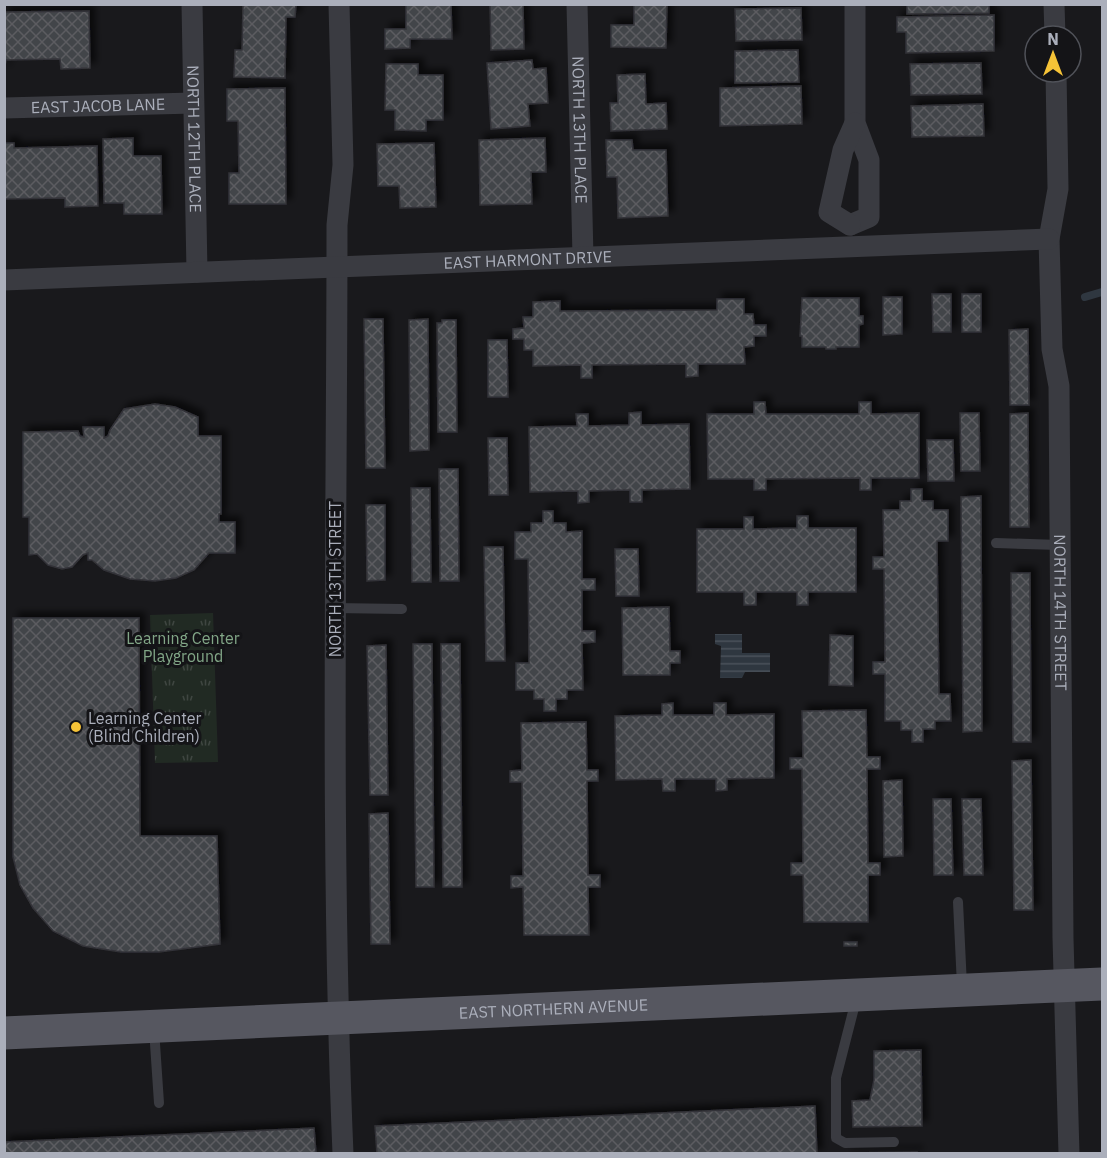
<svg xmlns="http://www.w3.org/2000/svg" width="1107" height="1158" viewBox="0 0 1107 1158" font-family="'IBM Plex Sans',sans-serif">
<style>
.park{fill:url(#park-tufts)}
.water{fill:url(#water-rules)}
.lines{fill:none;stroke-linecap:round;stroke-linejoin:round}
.stream{stroke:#2f3740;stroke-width:8}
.building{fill:url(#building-cross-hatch);stroke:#333338;stroke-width:1.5;filter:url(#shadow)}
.service{stroke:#3a3b41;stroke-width:10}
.minor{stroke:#3a3b41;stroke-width:21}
.primary{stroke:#565760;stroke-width:33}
.poi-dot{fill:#f6c337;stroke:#141417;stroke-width:2}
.labels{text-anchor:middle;stroke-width:6;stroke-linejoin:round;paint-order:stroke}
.street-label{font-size:16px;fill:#abafbb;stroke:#141417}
.park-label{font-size:16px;fill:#82a687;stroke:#141417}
.poi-label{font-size:16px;fill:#abafbb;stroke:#141417;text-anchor:start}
</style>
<defs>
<pattern id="park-tufts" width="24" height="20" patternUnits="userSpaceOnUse" patternTransform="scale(1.5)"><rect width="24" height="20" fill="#212a23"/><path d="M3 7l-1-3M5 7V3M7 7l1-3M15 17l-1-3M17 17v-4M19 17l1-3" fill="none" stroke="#3f4641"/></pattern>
<pattern id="water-rules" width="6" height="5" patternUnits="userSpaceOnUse" patternTransform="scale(1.5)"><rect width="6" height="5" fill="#2f3740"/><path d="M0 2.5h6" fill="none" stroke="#4a515a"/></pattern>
<pattern id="building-cross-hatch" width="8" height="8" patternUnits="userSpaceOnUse" patternTransform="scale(1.5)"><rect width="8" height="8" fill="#434449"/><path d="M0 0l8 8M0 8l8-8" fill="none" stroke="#5b5c61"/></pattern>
<filter id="shadow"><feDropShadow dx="5.5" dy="-5.5" stdDeviation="3" flood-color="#0009"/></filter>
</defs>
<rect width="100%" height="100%" fill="#19191c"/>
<path class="park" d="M213 613 218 762 155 763 150 615Z"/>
<path class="water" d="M715 634H742V653H770V672H745L742 678H720L721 646 715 644Z"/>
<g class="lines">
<path class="stream" d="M1085 297 1102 292"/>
</g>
<path class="building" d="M243 4H296L295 17H286L285 78 234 77 235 50H242Z
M406 4H451L452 39H410V48L385 49V29H406Z
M490 4H523L524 49 491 50Z
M634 4H667L666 48 611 47V25H634Z
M907 4H989V13L907 14Z
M801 8 802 40 736 41 735 9Z
M89 11 90 68 61 69 60 59 6 60 4 72V12Z
M994 15V51L906 53V32H897V17Z
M798 50 799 82 735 83V51Z
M532 60 533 69 546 68 548 103 528 104 530 126 491 129 487 63Z
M981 63 982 94 911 95 910 64Z
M386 64H418V75H443V120H426V131L395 130V110H385Z
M645 74 646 104 666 103 667 129 611 131 610 103H618L617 75Z
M801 86 802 124 720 126V88Z
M285 88 286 204H229V173H239L238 121H227V89Z
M983 104 984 136 912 137 911 106Z
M133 138V156H161L162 214H124V203H104L103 139Z
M545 138 546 172H531L532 204 480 205 479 140Z
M606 140H632L633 150H666L668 216 618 218 617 177H607Z
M4 143H14V148L97 146 98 206 65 207V198L4 199Z
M434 143 436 207 400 208 399 186H378L377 144Z
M932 294H951V332H933Z
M962 294H981V332H962Z
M883 297H902V334L883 335Z
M802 298H859V316H863V324L859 325V347H836V349H826V347H802V336H800Z
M717 299H744V314H753L754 325H766V336H754V346L744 347 745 364H698V376L686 377V364L592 365V378H581V365L533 366V350H524V339H513V329L524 328 523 317H533V302L560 301V311L717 310Z
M364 319H383L385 468H366Z
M428 319 429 450 410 451 409 320Z
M442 320H456L457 432H438L437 323H442Z
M1028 329 1029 405H1010L1009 330Z
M488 340H507L508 397H488Z
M754 402H765L766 414H859V402H871V414L919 413V478H871V490H860V478L766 479V490H754V479H708L707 414H754Z
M155 404 175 407 198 417V436H221V514H219V522H235V553H209L194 570 176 578 155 581 130 579 104 570 92 560H88V553L83 555 72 567 62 569 48 565 37 554 29 555V517H23V432L78 431 80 436 84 437 83 427H104V438L108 436 110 430 124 409Z
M641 412V425L689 424 690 489 642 490V502H630V490L589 491V502L578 503V491L530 492 529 427 577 426 576 414H588V426L629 425V413Z
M960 413H979L980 471H961Z
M1028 413 1029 527H1010V414Z
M488 438H507L508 495H489Z
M927 440H953L954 481H928Z
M439 469H458L459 581H440Z
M411 488H430L431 582H412Z
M911 489H922V501H933V510H948V541H937L939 694H950L951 721H935V729H923V742H912V730H901V721H885V674H873V662H885L884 569H873V557H884L883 510H900V501H911Z
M981 496 982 731 963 732 961 497Z
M366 505H385V580L367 581Z
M543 511H553V523H566V532L582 531V579H595V590H582V631H595V642L582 643 583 690H567V699H556V711H544V699H534V690H516V663H529L528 559H515V532H531V523H543Z
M797 516H808V528H856V592H808V605H797V592H756V605H744V592H697V529H744V517H753V529L797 528Z
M484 547H503L505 661H486Z
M615 549H638L639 596H616Z
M1011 573H1030L1031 742H1013Z
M669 607 670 651H680V663H670V675H623L622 608Z
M13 618H139L140 836H217L220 944 159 952H121L83 946 53 931 33 908 20 885 13 857Z
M830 635 853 636V686L829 685Z
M413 644H432L434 887H416Z
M441 644H460L462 887H443Z
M386 645 388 795H370L367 646Z
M673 703V715H714V703H726V715L774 714V778L727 779V790L716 791V779H675V791H663L662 779 616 780 615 716 662 715V704Z
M866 710 867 757H880V769H867L868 863H880V875H868V922H804L803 875H791V863H803L802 769H790V758H803L802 711Z
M586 722 587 770H598V781H587L588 875H600V887H588L589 935H524L523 887 511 888V876H523L522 782H510V771L522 770 521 723Z
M1031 760 1033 910H1014L1012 761Z
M902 780 903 856 884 857 883 781Z
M933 799H951L953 875H934Z
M962 799H981L983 875H964Z
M388 813 390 944H371L369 814Z
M844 942H857V946H844Z
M921 1050 922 1126 853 1127 852 1101 870 1100 874 1080V1051Z
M815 1106 817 1154H377L375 1126Z
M314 1128 316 1154H4V1142Z
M917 1152V1154H847V1153Z"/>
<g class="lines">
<path class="service" d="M996 543 1060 545
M334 608 402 609
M958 902 962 986
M856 1000 836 1078V1138L845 1143 894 1142
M154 1029 159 1103"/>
<g class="minor">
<path id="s1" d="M192 4 197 272"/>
<path d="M339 4 343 165 337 225C337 535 330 844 343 1154"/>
<path id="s2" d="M577 4 583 257"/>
<path d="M1054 4 1055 36"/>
<path id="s3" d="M1056 72 1058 189 1049 239 1052 349 1059 386 1063 938 1069 1154"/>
<path id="s4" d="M4 108 193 103"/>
<path d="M850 225 869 217V160L855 123V4"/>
<path d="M850 225 829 212 843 150 855 123"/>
<path id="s5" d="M4 280 1049 239"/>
</g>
<path class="primary" id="s6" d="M4 1033 1102 984"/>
</g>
<circle class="poi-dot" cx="76" cy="727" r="6"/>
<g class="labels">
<g class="street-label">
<text dy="6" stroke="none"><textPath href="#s4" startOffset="94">EAST JACOB LANE</textPath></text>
<text dy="6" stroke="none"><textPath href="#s2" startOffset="126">NORTH 13TH PLACE</textPath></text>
<text dy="6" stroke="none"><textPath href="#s1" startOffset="135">NORTH 12TH PLACE</textPath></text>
<text dy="6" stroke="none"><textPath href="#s5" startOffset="524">EAST HARMONT DRIVE</textPath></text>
<text transform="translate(335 579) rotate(-90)" y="6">NORTH 13TH STREET</text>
<text dy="6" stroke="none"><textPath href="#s3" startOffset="542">NORTH 14TH STREET</textPath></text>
<text dy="6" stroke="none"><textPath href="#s6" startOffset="550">EAST NORTHERN AVENUE</textPath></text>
</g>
<g class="park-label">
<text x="183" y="644">Learning Center<tspan x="183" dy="18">Playground</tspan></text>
</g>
<g class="poi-label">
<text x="88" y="724">Learning Center<tspan x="88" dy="18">(Blind Children)</tspan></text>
</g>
</g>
<rect width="1107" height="1158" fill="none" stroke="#abafbb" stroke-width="12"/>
<g transform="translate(1053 54)"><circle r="28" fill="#141417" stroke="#505259" stroke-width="1.5"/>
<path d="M0-4.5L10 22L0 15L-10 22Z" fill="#f6c337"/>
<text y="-9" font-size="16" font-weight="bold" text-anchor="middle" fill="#abafbb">N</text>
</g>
</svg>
